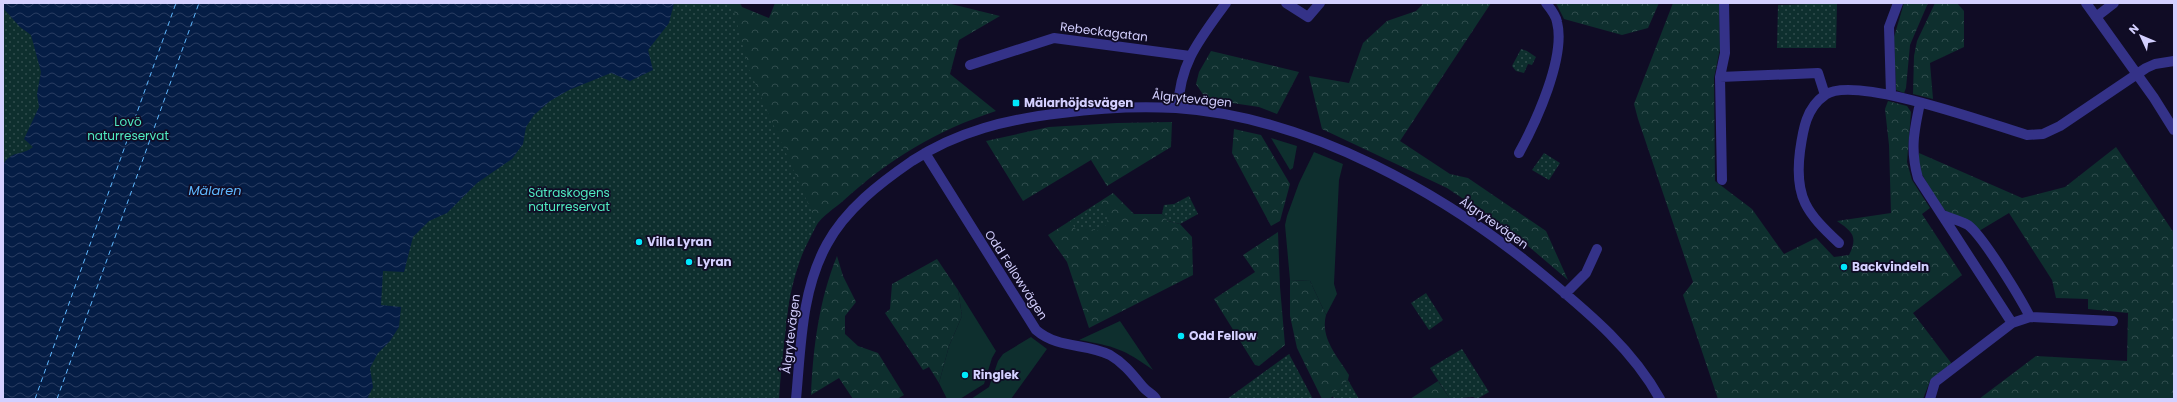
<svg xmlns="http://www.w3.org/2000/svg" width="2177" height="402" viewBox="0 0 2177 402" font-family="Poppins,sans-serif">
<style>
.grass{fill:#0e2f2e}
.forest{fill:url(#forest-crowns)}
.park{fill:url(#park-dots)}
.water{fill:url(#water-waves)}
.lines{fill:none;stroke-linecap:round;stroke-linejoin:round}
.ferry{stroke:#5eb8ff;stroke-width:1;stroke-dasharray:5 4;stroke-linecap:butt}
.minor{stroke:#343288;stroke-width:10}
.poi-dot{fill:#00e7fb;stroke:#100c25;stroke-width:1.5}
.labels{text-anchor:middle;stroke-width:3.5;stroke-linejoin:round;paint-order:stroke}
.street-label{font-size:12px;fill:#d4d0ff;stroke:#100c25}
.poi-label{font-size:12px;font-weight:bold;fill:#d4d0ff;stroke:#100c25;text-anchor:start}
.park-label{font-size:12px;fill:#50ebc1;stroke:#100c25}
.water-label{font-size:13px;font-style:italic;fill:#5eb8ff;stroke:#100c25}
</style>
<defs>
<pattern id="forest-crowns" width="20" height="18" patternUnits="userSpaceOnUse"><rect width="20" height="18" fill="#0e2f2e"/><path d="M2 6a3 3 0 1 1 6 0M12 15a3 3 0 1 1 6 0" fill="none" stroke="#304c4d"/></pattern>
<pattern id="park-dots" width="8" height="8" patternUnits="userSpaceOnUse"><rect width="8" height="8" fill="#0e2f2e"/><path d="M2 2h.1M6 6h.1" fill="none" stroke="#304c4d" stroke-width="1.8" stroke-linecap="round"/></pattern>
<pattern id="water-waves" width="16" height="10" patternUnits="userSpaceOnUse"><rect width="16" height="10" fill="#051d45"/><path d="M0 5q4-4 8 0t8 0" fill="none" stroke="#293d61"/></pattern>
</defs>
<rect width="100%" height="100%" fill="#100c25"/>
<path class="grass" d="M1271 138 1297 146 1293 168 1290 170Z
M1314 152 1343 164 1339 180 1334 284 1337 294 1326 315 1310 281 1290 280 1285 225 1287 216 1299 183Z
M958 290 996 351 992 358 984 384 960 399H947L939 383 949 346 962 316Z
M1120 321 1153 370C1124 349 1114 346 1079 340Z
M1031 337 1047 349 1011 399H971L989 387 998 361 1003 354Z"/>
<path class="forest" d="M674 3H740L742 7 769 18 775 3H947L1000 16 959 40 950 74 996 111C937 130 888 160 843 201 835 208 822 216 816 226 785 278 784 340 779 399H367Z
M1424 3H1491L1400 141 1450 174 1468 178 1546 231 1568 280 1507 228 1447 188 1322 129 1309 76 1349 83 1363 43 1387 21 1416 11Z
M1556 3H1659L1648 28 1622 35 1564 19Z
M1673 3H1719L1720 49 1714 78 1715 181 1752 209 1784 254 1816 238 1834 257 1849 255C1858 237 1853 232 1837 221L1891 213 1889 145 1885 109 1888 101 1907 106 1911 112 1907 162 1912 180 1930 208 1922 214 1962 275 1913 313 1952 364 1930 381 1923 399H1718L1683 295 1693 282 1638 119 1634 104Z
M1904 3H1928L1910 45 1906 88 1904 93 1896 90 1894 37Z
M1935 3H1957L1964 11V47L1930 63 1933 99 1913 94 1914 56 1917 41Z
M1211 51 1299 72 1277 114 1259 107 1212 100 1204 96 1196 84 1199 72Z
M1172 122 1171 147 1107 186 1091 160 1023 201 986 141 1049 127 1117 123Z
M1234 129 1261 135 1290 184 1280 221 1271 226 1232 153Z
M2116 147 2174 233V399H1979L2036 356 2127 361 2128 313 2088 309V299L2056 298 2052 280 2009 213 1979 231 1948 213 1939 204 1919 169V153L2022 198 2065 187Z
M1113 193 1134 214H1162L1168 221 1180 224 1192 237 1193 275 1089 328 1067 262 1048 235Z
M1278 232 1280 287 1285 345 1259 366 1255 365 1214 299 1255 272 1243 255Z
M837 256 843 276 856 302 845 316V334L858 346 878 353 904 395 897 399H853L839 378 811 395C813 348 819 300 837 256Z
M937 259 958 290 962 316 949 346 939 383 929 367 923 370 885 313 890 309 892 284Z
M1290 280 1310 281 1326 315C1320 338 1337 356 1349 375L1348 380 1330 399H1322L1297 348 1290 316Z
M1438 381 1450 399H1410Z"/>
<path class="park" d="M3 3H732L748 67 817 224 801 256 790 291 778 399H3Z
M1837 3 1836 48H1777L1778 5Z
M1521 49 1527 51 1536 57 1532 65 1528 64 1524 73 1516 71 1512 66Z
M1544 153 1560 163 1549 180 1532 170Z
M1189 196 1198 214 1180 224 1168 221 1162 214 1164 205 1174 204Z
M1098 203 1108 216 1107 224 1099 231 1085 228 1078 232 1070 221Z
M1426 293 1443 320 1429 330 1411 303Z
M1462 349 1489 392 1477 399 1473 397 1450 399 1430 368Z
M1289 354 1313 399H1227Z
M1348 380 1359 399H1335L1332 396Z"/>
<path class="water" d="M3 3H674L669 23 648 50 653 70 630 81 611 73 569 90 550 101 534 115 526 127 523 144 512 159 477 183 447 213 429 221 413 237 404 272 383 271 381 305 401 307 399 327 390 341 378 353 370 368 373 387 367 399H3V165C11 150 22 156 33 147L24 139 39 107 37 94 41 72 31 35 20 27 3 8Z"/>
<g class="lines">
<path class="ferry" d="M35 399 176 3
M57 399 199 3"/>
<path class="minor" d="M1286 3 1308 17 1320 3
M2086 3 2154 98 2174 130
M2096 17 2114 3
M970 65 1054 38 1190 56
M1720 77 1818 73 1825 95
M1891 94 1889 27 1898 3
M1920 103C1914 131 1910 150 1918 178L2012 323
M1178 108C1180 62 1200 39 1226 3
M925 153 1036 330C1058 349 1086 343 1110 355 1124 363 1133 375 1143 387 1147 392 1153 394 1156 399
M1519 153C1536 122 1566 57 1557 22 1556 15 1550 8 1546 3
M1722 180 1720 77 1725 53 1724 3
M1942 215C1950 218 1961 221 1968 225 1983 236 2021 299 2030 317
M1839 243C1807 213 1794 198 1800 151 1803 130 1806 108 1825 95 1854 74 1990 124 2027 135L2043 134 2060 126 2146 68 2155 64 2174 61
M1565 294 1586 273 1597 249
M796 399C801 347 801 291 827 244 846 209 880 183 912 161 958 131 1008 119 1062 113 1099 108 1138 106 1176 108 1310 117 1446 194 1548 279 1590 314 1633 350 1660 399
M1930 399 1935 382 2012 323 2030 317 2113 321"/>
</g>
<g class="poi-dot">
<rect x="1012" y="99" width="8" height="8" rx="2"/>
<circle cx="639" cy="242" r="4"/>
<circle cx="689" cy="262" r="4"/>
<circle cx="1844" cy="267" r="4"/>
<circle cx="1181" cy="336" r="4"/>
<circle cx="965" cy="375" r="4"/>
</g>
<g class="labels">
<g class="street-label">
<text transform="translate(1104 32) rotate(7)" y="4">Rebeckagatan</text>
<text transform="translate(1192 99) rotate(6)" y="4">Ålgrytevägen</text>
<text transform="translate(1494 223) rotate(35)" y="4">Ålgrytevägen</text>
<text transform="translate(1016 275) rotate(57)" y="4">Odd Fellowvägen</text>
<text transform="translate(791 334) rotate(-83)" y="4">Ålgrytevägen</text>
</g>
<g class="poi-label">
<text x="1024" y="107">Mälarhöjdsvägen</text>
<text x="647" y="246">Villa Lyran</text>
<text x="697" y="266">Lyran</text>
<text x="1852" y="271">Backvindeln</text>
<text x="1189" y="340">Odd Fellow</text>
<text x="973" y="379">Ringlek</text>
</g>
<g class="park-label">
<text x="128" y="126">Lovö<tspan x="128" dy="14">naturreservat</tspan></text>
<text x="569" y="197">Sätraskogens<tspan x="569" dy="14">naturreservat</tspan></text>
</g>
<g class="water-label">
<text x="215" y="195">Mälaren</text>
</g>
</g>
<rect width="2177" height="402" fill="none" stroke="#d4d0ff" stroke-width="8"/>
<g transform="translate(2141 36) rotate(314)" stroke="#100c25" stroke-width="3" paint-order="stroke">
<path d="M0-3L7 15L0 10L-7 15Z" fill="#d4d0ff"/>
<text y="-6" font-size="11" font-weight="bold" text-anchor="middle" fill="#d4d0ff">N</text>
</g>
</svg>
